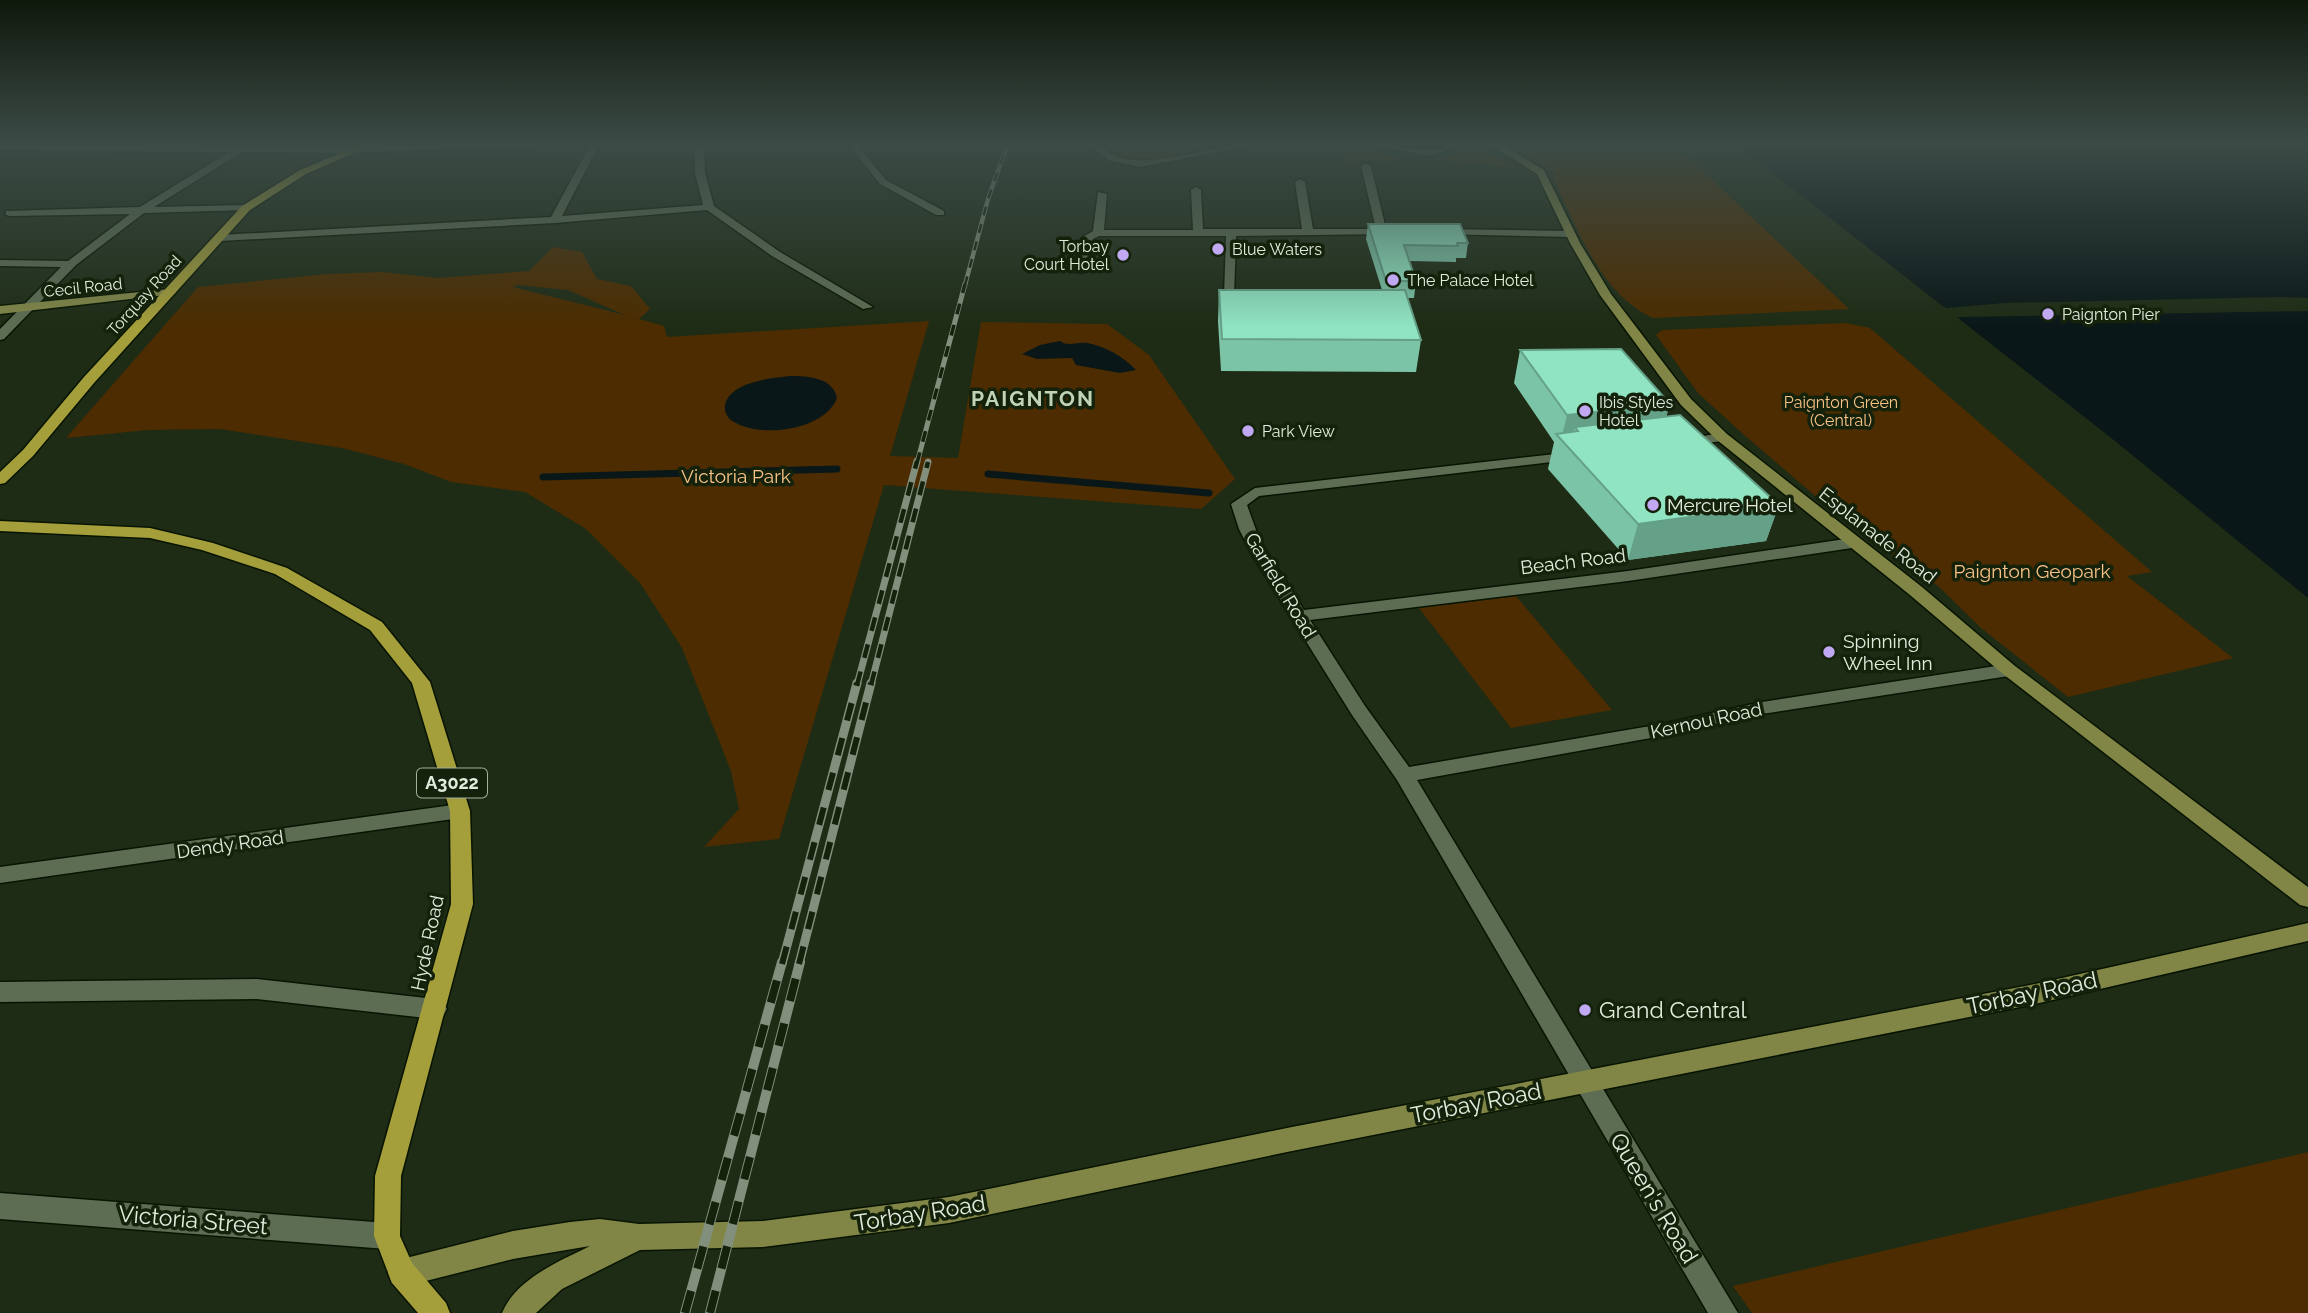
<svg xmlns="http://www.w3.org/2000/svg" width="2308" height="1313" viewBox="0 0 2308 1313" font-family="Raleway,sans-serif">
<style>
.green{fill:#4c2c00;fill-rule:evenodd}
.water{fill:#0a1718}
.pier{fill:#1e2c15}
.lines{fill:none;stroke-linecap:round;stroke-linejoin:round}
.stream{stroke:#0a1718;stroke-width:7}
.pedestrian-casing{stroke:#081401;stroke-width:3}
.minor-casing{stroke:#081401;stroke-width:3}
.secondary-casing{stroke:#081401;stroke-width:3}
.primary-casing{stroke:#081401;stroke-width:3}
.pedestrian{fill:#5d6d53;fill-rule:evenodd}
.minor{fill:#5d6d53;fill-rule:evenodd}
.secondary{fill:#818647;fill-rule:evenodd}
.primary{fill:#a49e3b;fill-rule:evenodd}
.rail-far4-casing{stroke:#838f7d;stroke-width:4.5}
.rail-far3-casing{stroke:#838f7d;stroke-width:5}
.rail-far2-casing{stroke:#838f7d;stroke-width:7}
.rail-far1-casing{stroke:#838f7d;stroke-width:9}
.rail-casing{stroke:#838f7d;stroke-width:10}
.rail-far4{stroke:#15220b;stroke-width:2.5;stroke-dasharray:9;stroke-linecap:butt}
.rail-far3{stroke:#15220b;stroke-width:3.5;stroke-dasharray:11;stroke-linecap:butt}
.rail-far2{stroke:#15220b;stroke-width:4.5;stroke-dasharray:14;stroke-linecap:butt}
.rail-far1{stroke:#15220b;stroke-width:6;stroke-dasharray:18;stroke-linecap:butt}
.rail{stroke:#15220b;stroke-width:8;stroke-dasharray:23;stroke-linecap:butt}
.wall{fill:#7cc4a7}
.shaded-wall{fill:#65a088}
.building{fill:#90e4c2;stroke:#65a088;stroke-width:2}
.poi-dot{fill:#c0a8f3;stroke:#15220b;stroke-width:2.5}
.labels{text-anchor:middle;stroke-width:7;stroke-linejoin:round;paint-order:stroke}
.far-poi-label{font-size:16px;fill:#e1ebdc;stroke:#15220b;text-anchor:start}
.far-street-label{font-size:16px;fill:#e1ebdc;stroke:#15220b}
.far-park-label{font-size:16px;fill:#fbc387;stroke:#15220b}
.shield{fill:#15220b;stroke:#a4af9d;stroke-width:2}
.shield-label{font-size:18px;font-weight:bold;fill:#e1ebdc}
.park-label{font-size:19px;fill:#fbc387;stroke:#15220b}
.poi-label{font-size:19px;fill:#e1ebdc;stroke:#15220b;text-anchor:start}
.street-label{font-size:19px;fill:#e1ebdc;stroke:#15220b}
.far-district-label{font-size:21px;font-weight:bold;letter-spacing:2px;fill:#c1d3b6;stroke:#15220b}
.near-street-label{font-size:23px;fill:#e1ebdc;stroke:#15220b}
.near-poi-label{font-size:23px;fill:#e1ebdc;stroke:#15220b;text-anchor:start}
</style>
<rect width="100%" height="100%" fill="#1e2c15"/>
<path class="green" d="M1114 143H1235C1196 151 1140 174 1106 149V146Z
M1335 143 1377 148 1398 160 1345 161Z
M1507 143H1673L1849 309 1653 318C1600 294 1577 227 1553 178L1554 171Z
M1475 146 1518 168 1441 159Z
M553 247 582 252 597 279 631 286 650 309 639 319 664 326 667 337 929 321 890 456 958 458 981 322 1107 324 1149 355 1235 479 1201 509 884 485 779 839 704 847 739 809 731 771 682 648 640 583 586 529 525 492 451 482 404 464 342 448 220 429 148 430 66 438 198 287 327 274 383 272 437 278 529 271ZM518 285 568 290 625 315 513 287Z
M1846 323 1870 328 2152 572 2127 576 2233 658 2068 697 1981 628 1938 586 1854 529 1743 434 1698 393 1656 335 1662 330Z
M1516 596 1612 710 1511 728 1419 608Z
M2308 1152V1313H1752L1733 1286Z"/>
<path class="water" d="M1734 143H2308V598L2110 437Z
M1060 341C1068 347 1076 342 1087 343 1105 346 1124 357 1136 370L1120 373 1076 365 1072 358 1037 359 1022 354 1040 345Z
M790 376C807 376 833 377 837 398 825 430 763 438 736 423 729 420 724 414 725 406 728 382 772 378 790 376Z"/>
<path class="pier" d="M2280 297 2308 298V311L1965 317H1958L1961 321 1955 322 1930 303 1947 308 2005 303Z"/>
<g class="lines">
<path class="stream" d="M988 474 1209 493
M543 477 837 469"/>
<defs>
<path id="pedestrian" d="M0 1193 387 1223 397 1227 400 1236 397 1245 387 1249 0 1219Z"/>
<path id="minor" d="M455 143H538L534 146 341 153 242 152 154 207 246 205 251 208 250 210 144 213 76 265 4 339 0 340V329L61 267 0 266V260L68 261 130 214 10 216 6 215V211L140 207 229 152 0 150V144L341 147Z
M591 143H600L562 216 703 205 695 173 694 143H704L705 173 714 206 780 252 873 307 863 309 772 256 707 210 555 223 220 241 215 238 220 235 551 217Z
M847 143H856L886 180 944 211V215H936L880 184Z
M1102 143 1100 145C1105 149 1111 155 1118 157 1155 169 1220 143 1262 143L1141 167 1110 161 1087 144Z
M1366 143C1387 143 1407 150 1428 150 1440 150 1453 143 1466 143L1430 156Z
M1366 163 1371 166 1386 229 1392 230V234L1236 236 1234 298 1224 296 1226 236H1099L1093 239 1082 273 1072 271 1083 237 1093 231 1098 192 1107 194 1104 230H1193L1191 190 1196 187 1201 190 1203 229H1302L1295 182 1300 179 1305 182 1313 229H1376L1361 166Z
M1441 229 1571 231 1576 234 1571 237 1437 234V230Z
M1722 433 1727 434V440L1684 447 1677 443 1684 439Z
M1573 452 1578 453V459L1259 496 1247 505 1260 541 1304 610 1628 571 1852 538 1860 543 1852 548 1628 581 1310 620 1365 706 1409 767 1662 724 1762 702 2009 664 2018 670 2009 676 1762 714 1662 736 1417 780 1738 1313H1708L1397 780 1352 715 1251 553 1239 529 1231 504 1255 488Z
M460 804 467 806 470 811 467 816 460 818 0 883V867Z
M257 979 435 999 443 1002 447 1009 443 1016 435 1019 257 999 0 1002V982Z"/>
<path id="secondary" d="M1488 143H1499L1544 170 1580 243 1611 294 1691 399 1727 434 1922 587 2015 666 2308 887V907L2300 905 2003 674 1910 595 1717 440 1681 405 1600 295 1570 243 1537 174Z
M170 289 176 292 174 294 0 314V306Z
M2308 923V941L2035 1004 1292 1151 949 1223 763 1247 640 1250 562 1289 536 1313H502C516 1279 558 1262 590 1246L513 1259 402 1287 392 1283 388 1273 392 1263 402 1259 513 1231 570 1222 600 1219 639 1224 763 1221 949 1197 1292 1127 2035 984Z"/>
<path id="primary" d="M365 143H377L306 174 250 210 94 383 33 456 5 483 0 484V472L23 450 84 377 242 206 300 170Z
M0 521 150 528 213 543 287 568 382 622 430 682 470 811 473 904 401 1176 400 1236 412 1263 446 1303 450 1313H418L392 1283 374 1236 375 1176 451 904 450 811 412 683 370 630 275 574 202 550 150 538 0 531Z"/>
</defs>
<use href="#pedestrian" class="pedestrian-casing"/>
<use href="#minor" class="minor-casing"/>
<use href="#secondary" class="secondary-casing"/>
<use href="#primary" class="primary-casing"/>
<use href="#pedestrian" class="pedestrian"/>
<use href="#minor" class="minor"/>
<use href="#secondary" class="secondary"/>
<use href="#primary" class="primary"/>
<defs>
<path id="rail-far4" d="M965 285 988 199 1008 143"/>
<path id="rail-far3" d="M917 463 965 284"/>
<path id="rail-far2" d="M857 685 917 461
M871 685 928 462"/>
<path id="rail-far1" d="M782 964 857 683
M799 964 871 683"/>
<path id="rail" d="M685 1313 782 962
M710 1313 800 962"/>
</defs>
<use href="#rail-far4" class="rail-far4-casing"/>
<use href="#rail-far3" class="rail-far3-casing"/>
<use href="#rail-far2" class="rail-far2-casing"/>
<use href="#rail-far1" class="rail-far1-casing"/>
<use href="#rail" class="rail-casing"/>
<use href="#rail-far4" class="rail-far4"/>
<use href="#rail-far3" class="rail-far3"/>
<use href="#rail-far2" class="rail-far2"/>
<use href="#rail-far1" class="rail-far1"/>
<use href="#rail" class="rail"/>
</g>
<path class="wall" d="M1368 224 1468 243 1466 258H1456V262L1409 261 1416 281 1414 298H1407L1421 340 1416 372 1221 371 1218 321 1219 290H1382L1366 239Z
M1520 350 1670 404 1666 417 1779 505 1766 541 1628 560 1548 469 1554 442 1514 383Z"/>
<path class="shaded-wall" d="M1670 404 1660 438 1578 431 1575 427 1570 448 1561 440 1567 415Z
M1779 505 1766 541 1628 560 1638 524Z"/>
<path class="building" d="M1368 224H1460L1468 243H1457L1458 246 1404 245 1416 281H1386Z
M1219 290H1405L1421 340 1222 339Z
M1621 349 1670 404 1567 415 1520 350Z
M1680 415 1779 505 1638 524 1556 434 1578 431 1575 427Z"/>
<linearGradient id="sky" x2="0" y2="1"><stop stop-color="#10180c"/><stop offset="0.44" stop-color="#3b4b46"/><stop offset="1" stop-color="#3b4b46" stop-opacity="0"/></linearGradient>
<rect width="2308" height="327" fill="url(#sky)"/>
<g class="poi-dot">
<circle cx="1218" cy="249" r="7"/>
<circle cx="1123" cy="255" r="7"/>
<circle cx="1393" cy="280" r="7"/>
<circle cx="2048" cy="314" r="7"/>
<circle cx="1585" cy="411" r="7"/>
<circle cx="1248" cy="431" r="7"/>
<circle cx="1653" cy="505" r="7"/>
<circle cx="1829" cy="652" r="7"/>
<circle cx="1585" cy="1010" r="7"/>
</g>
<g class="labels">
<g class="far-poi-label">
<text x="1109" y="252" text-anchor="end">Torbay<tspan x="1109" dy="18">Court Hotel</tspan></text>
<text x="1232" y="255">Blue Waters</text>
<text x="1407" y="286">The Palace Hotel</text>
<text x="2062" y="320">Paignton Pier</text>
<text x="1599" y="408">Ibis Styles<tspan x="1599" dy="18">Hotel</tspan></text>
<text x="1262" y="437">Park View</text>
</g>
<g class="far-street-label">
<text transform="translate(83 287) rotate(-6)" y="6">Cecil Road</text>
<text transform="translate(144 295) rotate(-48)" y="6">Torquay Road</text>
</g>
<g class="far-park-label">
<text x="1841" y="408">Paignton Green<tspan x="1841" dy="18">(Central)</tspan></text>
</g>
<rect class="shield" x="417" y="768.5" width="70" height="29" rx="5"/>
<g class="shield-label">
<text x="452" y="789">A3022</text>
</g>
<g class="park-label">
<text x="736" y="483">Victoria Park</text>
<text x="2032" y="578">Paignton Geopark</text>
</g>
<g class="poi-label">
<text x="1667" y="512">Mercure Hotel</text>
<text x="1843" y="648">Spinning<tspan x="1843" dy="22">Wheel Inn</tspan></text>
</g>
<g class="street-label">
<text transform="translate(1878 535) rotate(38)" y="7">Esplanade Road</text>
<text transform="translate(1573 561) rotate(-7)" y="7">Beach Road</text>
<text transform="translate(1281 585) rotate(59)" y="7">Garfield Road</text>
<text transform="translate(1706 720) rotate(-12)" y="7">Kernou Road</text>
<text transform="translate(230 844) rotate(-8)" y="7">Dendy Road</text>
<text transform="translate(427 943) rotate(-78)" y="7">Hyde Road</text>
</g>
<g class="far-district-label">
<text x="1033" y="406">PAIGNTON</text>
</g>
<g class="near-street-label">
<text transform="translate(2032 993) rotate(-12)" y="8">Torbay Road</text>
<text transform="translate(1476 1103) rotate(-11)" y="8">Torbay Road</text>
<text transform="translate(1654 1198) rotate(59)" y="8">Queen's Road</text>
<text transform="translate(920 1213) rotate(-9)" y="8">Torbay Road</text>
<text transform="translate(193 1220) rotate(5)" y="8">Victoria Street</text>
</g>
<g class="near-poi-label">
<text x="1599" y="1018">Grand Central</text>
</g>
</g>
</svg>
